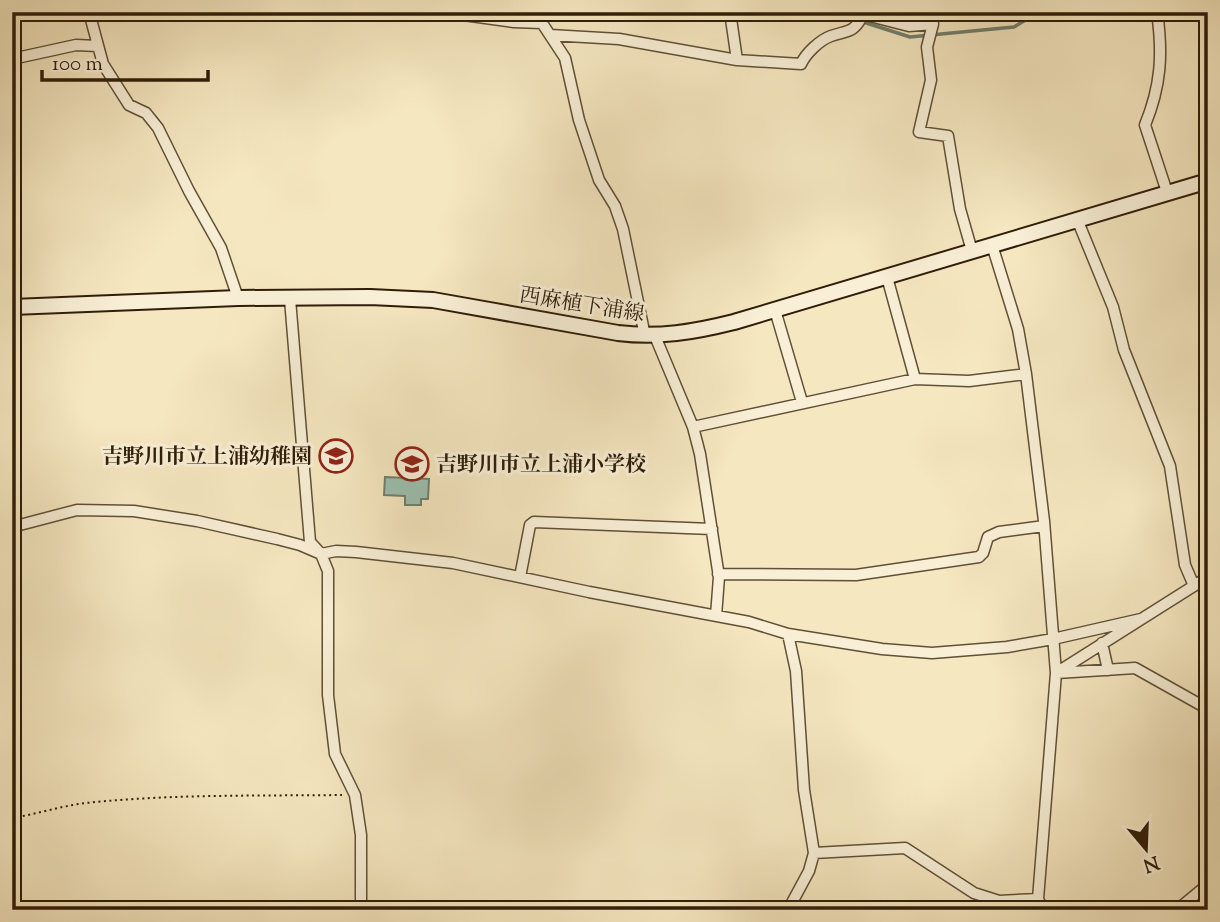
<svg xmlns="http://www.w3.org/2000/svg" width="1220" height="922" viewBox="0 0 1220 922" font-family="'Sorts Mill Goudy','Noto Serif JP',serif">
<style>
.water{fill:#9cc0b0;stroke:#707f6d;stroke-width:2}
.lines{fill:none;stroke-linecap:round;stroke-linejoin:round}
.stream{stroke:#707f6d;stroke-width:3.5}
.street-casing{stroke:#605036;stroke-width:13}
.secondary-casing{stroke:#2f1d08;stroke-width:18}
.path{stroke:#2f1d08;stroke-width:2;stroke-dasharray:2 3.5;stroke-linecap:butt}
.street{stroke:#f8efd6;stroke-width:10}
.secondary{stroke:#f8efd6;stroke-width:14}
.labels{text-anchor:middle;stroke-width:6;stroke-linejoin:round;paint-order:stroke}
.street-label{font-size:21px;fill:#2f1d08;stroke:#f8efd6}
.poi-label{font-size:21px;font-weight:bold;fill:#2f1d08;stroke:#f8efd6;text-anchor:end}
</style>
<rect width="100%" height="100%" fill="#f5e7c0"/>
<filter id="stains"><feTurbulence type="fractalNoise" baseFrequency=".00286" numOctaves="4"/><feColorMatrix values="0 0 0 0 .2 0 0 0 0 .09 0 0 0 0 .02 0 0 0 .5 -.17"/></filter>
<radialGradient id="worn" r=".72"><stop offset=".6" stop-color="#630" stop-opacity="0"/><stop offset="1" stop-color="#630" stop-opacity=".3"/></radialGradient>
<path class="water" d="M385 477 429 479 428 499H421V505H405V496L384 495Z"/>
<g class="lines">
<path class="stream" d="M832 12 910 37 1014 27 1039 12"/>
<defs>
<path id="street" d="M89 12 103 64 129 105 146 113 158 128 189 191 221 248 238 298
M442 12 514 22 542 23
M540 12 542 23 565 58 579 120 599 180 615 206 623 229 645 336
M730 12 737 60
M854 12 909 26 933 24
M931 12 933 24 927 47 931 80 919 132 948 136 960 209 972 251
M1157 12C1163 54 1161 86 1145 125L1167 192
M550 35 619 39 737 60 801 64C806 53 820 40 831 36 848 30 853 34 863 15
M12 59 76 45 97 46
M1077 219 1113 307 1124 350 1170 466 1185 565 1194 586
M992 245 1018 329 1026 374 1044 521 1056 673 1038 899 1043 910
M887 277 915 379
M290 299 310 542 321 554 328 571V695L335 754 355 795 361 835V910
M775 310 802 402
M655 336 693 427 700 454 719 577 716 616
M693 427 915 379 969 381 1026 374
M12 527 77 510 134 511 197 521 277 539 300 545 321 554 336 551 356 552 453 563 589 592 749 622 788 634 882 649 932 653 1007 647 1053 639 1141 619
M718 574 856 575 979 557 983 553 988 537 999 532 1044 526
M520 577 530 525 534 522 712 529
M788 634 796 671 804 790 814 853 809 871 788 910
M1102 643 1108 670
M1056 673 1208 577
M1057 673 1135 668 1208 709
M814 853 905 848 974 893 999 901 1038 899
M12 897 17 910
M1177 910 1206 886 1208 881"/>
<path id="secondary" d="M12 307 238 298 370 297 433 300 618 333C659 338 694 332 734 322L1208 181"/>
</defs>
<use href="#street" class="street-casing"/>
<use href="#secondary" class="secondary-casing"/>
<path class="path" d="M12 818C37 814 61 806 86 803 171 794 256 796 342 795"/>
<use href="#street" class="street"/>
<use href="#secondary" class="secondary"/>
</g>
<defs>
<symbol id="school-ring" viewBox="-11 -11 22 22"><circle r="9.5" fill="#f8efd6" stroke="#8f2418" stroke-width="1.5"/><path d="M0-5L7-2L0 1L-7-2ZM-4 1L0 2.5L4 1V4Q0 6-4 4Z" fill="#8f2418"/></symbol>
</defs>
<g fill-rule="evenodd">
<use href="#school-ring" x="317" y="437" width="38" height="38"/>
<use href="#school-ring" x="393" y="445" width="38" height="38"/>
</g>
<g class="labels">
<g class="street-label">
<text transform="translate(582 304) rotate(9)" y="7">西麻植下浦線</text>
</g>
<g class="poi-label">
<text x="312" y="463">吉野川市立上浦幼稚園</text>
<text x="436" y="471" text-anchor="start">吉野川市立上浦小学校</text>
</g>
</g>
<rect width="1220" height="922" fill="none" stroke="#f5e7c0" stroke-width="42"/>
<rect x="14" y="14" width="1192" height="894" fill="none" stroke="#2f1d08" stroke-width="3.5"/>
<rect x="21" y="21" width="1178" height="880" fill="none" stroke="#2f1d08" stroke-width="2"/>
<g transform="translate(1146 849) rotate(161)" stroke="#f8efd6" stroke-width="5" paint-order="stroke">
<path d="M0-5L12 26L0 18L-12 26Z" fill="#2f1d08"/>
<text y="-10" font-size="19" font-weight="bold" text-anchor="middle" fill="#2f1d08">N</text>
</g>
<path d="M42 70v10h166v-10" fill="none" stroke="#2f1d08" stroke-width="3.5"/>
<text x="52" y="70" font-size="21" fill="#2f1d08" stroke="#f8efd6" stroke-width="5" paint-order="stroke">100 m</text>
<rect width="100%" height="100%" filter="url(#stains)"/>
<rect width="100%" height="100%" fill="url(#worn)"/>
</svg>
